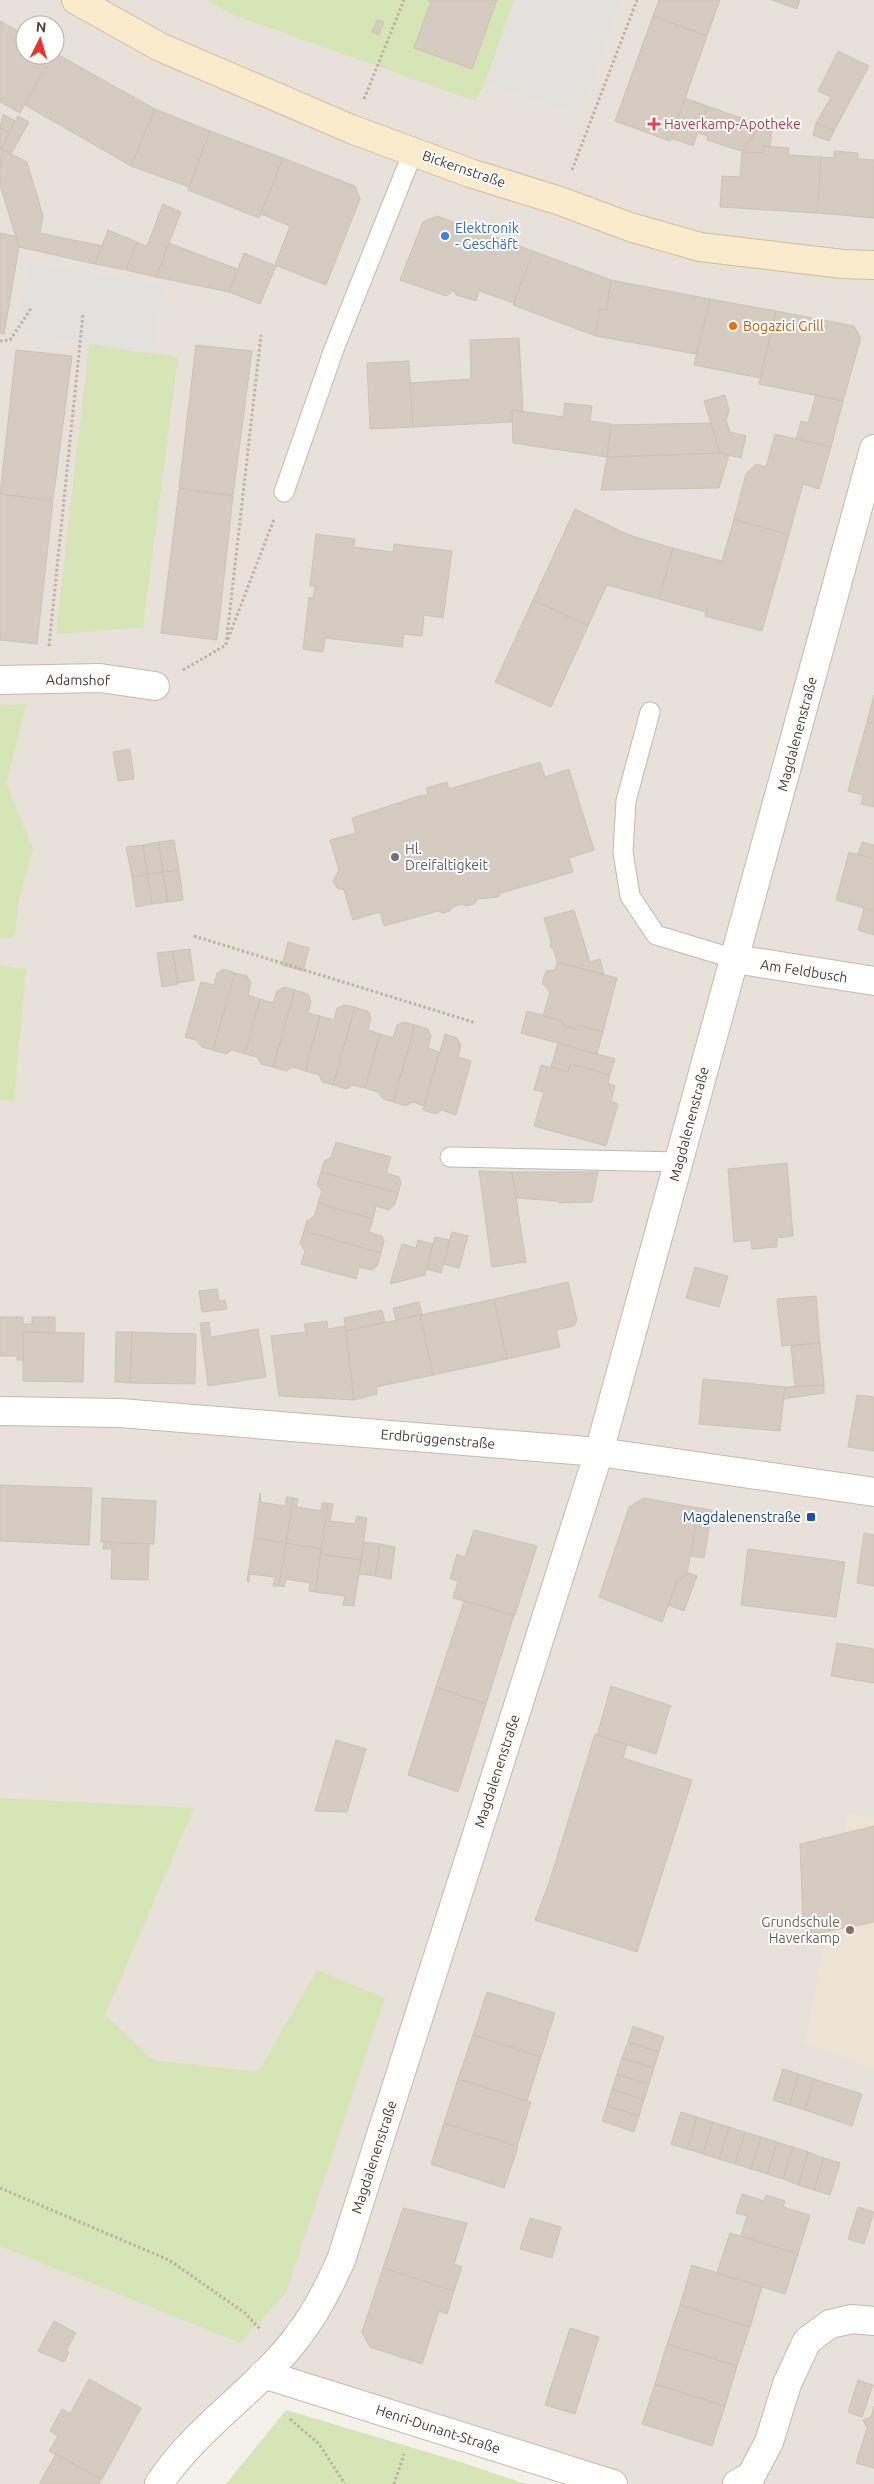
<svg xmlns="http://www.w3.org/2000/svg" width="874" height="2484" viewBox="0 0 874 2484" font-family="Ubuntu,sans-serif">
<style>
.residential{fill:#e8e1d9;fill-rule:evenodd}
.education{fill:#ece3d5}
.green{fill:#d5e5b6}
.parking{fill:#e3e1de}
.building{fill:#d5cbc0;stroke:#cfc2b4}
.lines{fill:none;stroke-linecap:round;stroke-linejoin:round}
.lane-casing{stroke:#c2bab0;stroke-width:21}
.street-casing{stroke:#c2bab0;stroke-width:30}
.secondary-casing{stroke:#d0be9d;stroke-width:30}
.path{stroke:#c0b1a0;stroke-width:3;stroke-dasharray:2.5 2.5;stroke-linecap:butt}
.lane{stroke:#fff;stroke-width:19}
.street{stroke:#fff;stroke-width:28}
.secondary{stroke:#fbebcd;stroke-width:28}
.health-dot{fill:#e0444e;stroke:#fff;stroke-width:2}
.shop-dot{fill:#3f7fe0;stroke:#fff;stroke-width:2}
.food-dot{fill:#e8710a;stroke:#fff;stroke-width:2}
.worship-dot{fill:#6b7280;stroke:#fff;stroke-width:2}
.transit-dot{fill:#1a4fb4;stroke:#fff;stroke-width:2}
.education-dot{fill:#8d6e63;stroke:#fff;stroke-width:2}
.labels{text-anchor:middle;stroke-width:4;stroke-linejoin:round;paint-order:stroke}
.health-label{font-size:14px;fill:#be3a42;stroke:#fff;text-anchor:start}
.street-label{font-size:14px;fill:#484039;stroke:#fff}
.shop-label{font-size:14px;fill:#366cbe;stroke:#fff;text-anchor:start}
.food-label{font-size:14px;fill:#c56008;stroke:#fff;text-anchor:start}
.worship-label{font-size:14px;fill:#5b616d;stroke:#fff;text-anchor:start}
.transit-label{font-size:14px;fill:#164399;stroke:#fff;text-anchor:end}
.education-label{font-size:14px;fill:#785e54;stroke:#fff;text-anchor:end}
</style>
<rect width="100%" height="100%" fill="#f4f0ea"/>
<path class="residential" d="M0 0H874V2484H630L255 2363 171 2484H0ZM25 25H55V55H25Z"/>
<path class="education" d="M848 1813 874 1818V2069L805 2043Z"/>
<path class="green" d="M206 0H514L485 83 475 101 231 14Z
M89 343 178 357 143 627 56 634Z
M26 704 6 783 33 849 19 900 14 938H0V705Z
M0 966 26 969 14 1101 0 1100Z
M0 1798 194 1808 105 2015 153 2060 258 2072 317 1970 385 1998 286 2292 240 2343 0 2246Z
M286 2410 457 2461 526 2484H226Z"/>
<path class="parking" d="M514 0H621L580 115 485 83Z
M28 262 163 285 152 354 17 332Z"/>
<path class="building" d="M428 0H497L472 69 414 48 431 1Z
M659 0H720L707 36 653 16Z
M772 0H800L797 9Z
M653 16 707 36 670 141 615 121Z
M377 20 384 22 379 35 372 32Z
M0 21 25 35V55H52L20 113 0 102Z
M838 51 869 66 834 131 816 123 831 97 818 91Z
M55 53 155 109 131 166 25 105Z
M685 98 707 106 693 146 671 138Z
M707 106 761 125 741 151 707 140 708 136 698 133Z
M155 109 210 131 189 187 131 166Z
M3 114 15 121 9 133 0 128Z
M18 116 29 122 11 154 1 149Z
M816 123 834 131 829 141 813 135Z
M761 125 772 131 770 147 763 146V153L742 152Z
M0 128 9 133 0 150Z
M210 131 283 158 259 218 188 190Z
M763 146 789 148 788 155 821 157 817 213 720 207 722 176 740 177 742 152 763 153Z
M1 149 27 162 43 216 40 233 102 246 95 264 19 247 0 185Z
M834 151 858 153V159L874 160V218L817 213 821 157 834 158Z
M283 158 355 186 360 199 326 285 275 265 290 226 261 214Z
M163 204 181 212 156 277 126 270 137 242 147 246Z
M437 216 533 251 514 303 479 291 476 301 456 295 454 290 446 296 400 280 423 222Z
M108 230 137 242 126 270 95 264Z
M0 233 15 236 19 247 4 334 0 333Z
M169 243 237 269 229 292 156 277Z
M533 251 611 280 606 310 599 309 596 336 513 305Z
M244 253 276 266 260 304 229 292Z
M611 280 710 299 696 354 596 336 599 309 606 310Z
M710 299 776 311 760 378 694 365Z
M776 311 854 326 861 338 843 401 759 384Z
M519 338 523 412 512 410V422L413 427 410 383 471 379 470 340Z
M196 345 252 351 233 495 179 488Z
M16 350 72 356 53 500 0 494Z
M409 361 413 427 370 429 367 363Z
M725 395 729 410 726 420 730 432 746 436 741 458 720 453 704 401Z
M816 395 843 401 831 447 796 439 801 421 808 423Z
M565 403 592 406 590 421 611 424 607 457 513 443 512 410 563 417Z
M711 423 720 453 607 457 611 425Z
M775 434 831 447 819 489 803 484 789 535 734 519 746 474 756 464 766 467Z
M720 453 729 455 719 488 601 490 607 457Z
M179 489 233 496 217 640 161 633Z
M0 494 53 501 37 644 0 640Z
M575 509 629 535 673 548 659 599 607 585 588 626 533 600Z
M734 519 789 535 762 631 705 616 706 612 659 599 673 548 722 561Z
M316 534 355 539 354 547 393 552 394 544 452 551 443 618 424 615 422 636 404 634 402 647 325 638 323 652 303 649 309 597 313 598 315 586H310Z
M533 600 588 626 551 707 495 682Z
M874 695V724L867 722Z
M867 722 874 724V807L861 804 863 795 848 791Z
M130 749 134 779 118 781 113 752Z
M540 762 545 777 569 769 594 850 569 858 573 872 501 893 498 897 478 899 474 904 467 906 462 904 453 907 450 911 443 913 438 911 384 926 380 912 353 920 344 890 337 888 333 881 339 870 330 840 356 833 352 818 419 796 428 795 426 788 447 782 449 789Z
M174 840 179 870 163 872 159 842Z
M159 842 163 872 147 874 143 845Z
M862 842 874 845V859L858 854Z
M143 845 147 874 132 877 126 847Z
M849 852 874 859V911L836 900Z
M179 870 183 900 168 902 163 872Z
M163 872 168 902 152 904 147 874Z
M147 874 152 904 136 907 132 877Z
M864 908 874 911V935L858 930Z
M574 910 590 962 600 959 604 975 557 962 554 950 550 947 551 942 544 918Z
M288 942 309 948 303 971 282 965Z
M190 949 194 980 178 983 173 951Z
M173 951 178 984 162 987 157 953Z
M557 962 617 978 603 1032 578 1025 577 1029 562 1025 563 1021 543 1016 550 992 542 983 546 971 555 970Z
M224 969 235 973 213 1050 202 1047 196 1040 185 1037 201 982 214 985 217 973Z
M235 973 247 976 251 983 248 995 260 999 245 1054 232 1050 226 1054 213 1050Z
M285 987 295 990 273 1067 261 1064 257 1057 245 1054 260 999 273 1003 277 991Z
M295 990 308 994 311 1002 308 1013 320 1016 305 1071 293 1067 286 1071 273 1067Z
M344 1005 355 1007 333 1085 322 1082 319 1075 305 1071 320 1016 334 1020 337 1008Z
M355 1007 369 1012 371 1018 368 1030 380 1034 365 1088 353 1085 346 1089 333 1085Z
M527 1011 563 1021 562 1025 577 1029 578 1025 603 1032 597 1054 521 1033Z
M404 1022 415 1025 393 1102 383 1099 378 1092 365 1088 380 1034 393 1038 397 1025Z
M415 1025 428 1029 431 1036 428 1048 439 1052 424 1106 413 1102 406 1106 393 1102Z
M445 1034 457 1038 461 1045 458 1057 471 1061 456 1115 442 1110 436 1114 423 1110Z
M558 1043 615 1059 610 1075 571 1064 568 1072 551 1067Z
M571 1064 610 1075 608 1083 615 1086 611 1101 618 1104 606 1146 534 1126 544 1092 534 1090 541 1065 568 1072Z
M336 1142 391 1157 386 1173 399 1177 401 1183 398 1193 321 1172 324 1161 331 1157Z
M787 1163 793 1236 777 1238V1247L752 1249 751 1240 734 1242 728 1169Z
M479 1171 512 1172 526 1262 492 1267Z
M321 1172 398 1193 395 1204 389 1210 376 1206 373 1219 318 1203 322 1191 317 1185Z
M512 1172H598L592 1202 559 1203 558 1201 516 1198Z
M318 1203 373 1219 369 1232 382 1236 384 1241 381 1253 304 1231 307 1221 315 1215Z
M304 1231 381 1253 377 1266 372 1270 359 1267 356 1279 301 1264 305 1251 300 1243Z
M452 1232 468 1236 459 1268 443 1264Z
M435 1237 450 1240 441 1273 426 1269Z
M418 1240 433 1244 425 1275 390 1284 402 1244 416 1248Z
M695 1267 728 1276 719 1307 686 1298Z
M568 1282 577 1320 574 1326 556 1330 560 1347 507 1359 494 1299Z
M217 1289 219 1301 225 1300 227 1309 202 1312 199 1291Z
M816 1296 820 1343 782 1346 777 1299Z
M494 1299 507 1359 433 1375 420 1315Z
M419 1302 422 1314 396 1320 393 1308Z
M382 1310 385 1322 346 1331 344 1318Z
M420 1315 433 1375 376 1387 377 1394 354 1400 346 1331Z
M0 1317H23V1324H32V1317H55V1333L23 1332V1360H17V1356H0Z
M327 1321 328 1329 345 1326 354 1400 279 1396 271 1336 306 1332 304 1324Z
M209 1322 211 1337 258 1329 266 1377 208 1386 200 1323Z
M23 1332 84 1333 83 1382 23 1381Z
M116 1332H132L130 1383 115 1382Z
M132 1332 196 1334 195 1384 130 1383Z
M820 1343 824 1385 795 1387 791 1346Z
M703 1379 785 1387 780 1431 699 1424Z
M824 1385V1393L783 1399 785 1387Z
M857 1395 874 1397V1451L848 1447Z
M0 1485 92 1488 89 1545 0 1541Z
M260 1493 261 1502 285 1506 287 1497 293 1498 286 1543 254 1538Z
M102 1498 156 1501 154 1544 101 1542Z
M293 1498 298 1499 296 1507 321 1511 322 1503H328L321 1549 286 1543Z
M644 1498 698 1508 687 1575 678 1579 662 1622 599 1597 629 1507Z
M328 1503 333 1504 330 1521 355 1524 357 1516 367 1518 361 1560 321 1554Z
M698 1508 712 1510 704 1558 691 1556Z
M474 1530 537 1546 515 1615 453 1598 458 1581 450 1579 457 1554 465 1557Z
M864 1533 874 1535V1586L857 1583Z
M254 1538 286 1543 279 1586H273L275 1577 250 1574 249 1582 247 1581Z
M104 1542 149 1544 148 1580 111 1579 112 1549H103Z
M364 1542 380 1544 375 1576 359 1574Z
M286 1543 321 1549 315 1592 309 1591 310 1583 286 1579 284 1587 279 1586Z
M380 1544 395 1547 391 1579 375 1576Z
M748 1549 845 1562 836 1617 741 1605Z
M321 1554 361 1560 354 1606 343 1605 345 1596 315 1592Z
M688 1573 697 1576 684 1611 668 1605 678 1579Z
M464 1601 514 1615 486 1704 436 1687Z
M837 1643 874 1649V1683L831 1676Z
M611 1686 672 1706 670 1707 656 1754 597 1735Z
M436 1687 486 1704 458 1792 408 1775Z
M595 1734 627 1745 623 1758 692 1780 637 1952 535 1920 549 1883Z
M336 1740 366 1749 347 1812 315 1811Z
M874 1826V1922L820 1933H812L805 1929 803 1924 800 1844Z
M487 1992 555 2013 541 2057 473 2035Z
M633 2026 664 2037 659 2052 628 2042Z
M473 2035 541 2057 527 2101 458 2079Z
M628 2042 659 2052 654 2068 622 2058Z
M622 2058 654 2068 649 2084 617 2074Z
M783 2069 799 2074 789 2105 773 2100Z
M617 2074 649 2084 644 2100 612 2089Z
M799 2074 814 2079 805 2110 789 2105Z
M458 2079 531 2102 517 2146 444 2123Z
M814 2079 862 2094 852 2126 805 2110Z
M612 2089 644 2100 639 2116 607 2106Z
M607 2106 639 2116 634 2132 602 2121Z
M681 2112 697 2117 687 2149 671 2144Z
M697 2117 713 2122 703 2154 687 2149Z
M713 2122 729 2127 719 2159 703 2154Z
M444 2123 518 2147 504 2188 431 2164Z
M729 2127 745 2132 735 2164 719 2159Z
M745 2132 761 2137 751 2169 735 2164Z
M761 2137 777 2142 767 2174 751 2169Z
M777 2142 793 2147 783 2179 767 2174Z
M793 2147 808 2152 798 2185 783 2179Z
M808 2152 824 2158 814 2190 798 2185Z
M824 2158 840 2163 830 2195 814 2190Z
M742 2194 764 2201 766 2195 785 2201 783 2207 810 2215 798 2254 741 2236 747 2216 736 2213Z
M858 2207 874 2212 864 2244 848 2239Z
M403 2208 467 2223 454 2264 462 2267 454 2291 383 2268Z
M530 2218 561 2227 552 2258 520 2249Z
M730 2233 798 2254 785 2294 717 2273Z
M692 2265 762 2287 750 2327 680 2305Z
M383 2268 454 2291 447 2314 439 2311 422 2364 370 2347 362 2332Z
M680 2305 750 2327 737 2366 667 2344Z
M54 2321 76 2333 66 2351 69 2352 64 2362 38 2351Z
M570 2328 599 2337 575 2414 545 2405Z
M667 2344 737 2366 725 2406 655 2384Z
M89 2379 141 2408 102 2479 49 2451 58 2436 50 2431 62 2409 70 2414Z
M858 2380 873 2385 862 2417 848 2412Z
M655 2384 725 2406 712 2446 642 2424Z
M874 2406V2468L856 2463 867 2428 863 2420 871 2417Z
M56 2454 101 2479 99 2484H39Z"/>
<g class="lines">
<defs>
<path id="lane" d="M284 492 334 349 413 152
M650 712 626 801 623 852 630 896 656 935 735 959
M450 1157 679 1162"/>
<path id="street" d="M0 680 100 678 155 686
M735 959 874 981
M0 1411 120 1413 599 1452 874 1492
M263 2374 613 2484
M159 2484C197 2426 257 2391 298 2336 316 2313 329 2287 341 2260L599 1452 874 449
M737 2484 751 2476 769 2442 787 2384 807 2341 830 2324 852 2319 874 2321"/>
<path id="secondary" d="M76 0 160 47 351 129 470 173 560 201 630 227 700 247 843 264 874 265"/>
</defs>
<use href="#lane" class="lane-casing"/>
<use href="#street" class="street-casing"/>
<use href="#secondary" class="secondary-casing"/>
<path class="path" d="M364 99 404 0
M572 170 637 0
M0 341 10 340 32 307
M228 639 274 519
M49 646 83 314
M183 670 226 645 261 335
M194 936 476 1023
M0 2188 169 2260 245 2313 261 2330
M290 2419 319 2444 345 2484
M394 2484 404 2454"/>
<use href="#lane" class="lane"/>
<use href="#street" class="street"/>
<use href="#secondary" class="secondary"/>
</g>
<path class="health-dot" d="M651.5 116.5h5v5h5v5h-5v5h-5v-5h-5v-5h5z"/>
<circle class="shop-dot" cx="445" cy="236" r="5"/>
<circle class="food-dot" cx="733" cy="326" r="5"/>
<circle class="worship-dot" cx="395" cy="857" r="5"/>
<rect class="transit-dot" x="806" y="1512" width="10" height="10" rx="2.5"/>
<circle class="education-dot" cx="850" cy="1930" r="5"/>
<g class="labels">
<g class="health-label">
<text x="664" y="129">Haverkamp-Apotheke</text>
</g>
<g class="street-label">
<text transform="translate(464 169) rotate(19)" y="5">Bickernstraße</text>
<text transform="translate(78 680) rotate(1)" y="5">Adamshof</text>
<text transform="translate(797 734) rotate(-75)" y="5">Magdalenenstraße</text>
<text transform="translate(804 971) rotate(9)" y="5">Am Feldbusch</text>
<text transform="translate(689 1124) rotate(-75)" y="5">Magdalenenstraße</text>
<text transform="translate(438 1439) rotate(5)" y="5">Erdbrüggenstraße</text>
<text transform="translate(497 1771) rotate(-72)" y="5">Magdalenenstraße</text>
<text transform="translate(374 2157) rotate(-72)" y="5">Magdalenenstraße</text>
<text transform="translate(438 2429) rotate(18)" y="5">Henri-Dunant-Straße</text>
</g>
<g class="shop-label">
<text x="455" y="233">Elektronik<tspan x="455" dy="16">- Geschäft</tspan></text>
</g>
<g class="food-label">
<text x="743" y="331">Bogazici Grill</text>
</g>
<g class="worship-label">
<text x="405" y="854">Hl.<tspan x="405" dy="16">Dreifaltigkeit</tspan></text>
</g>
<g class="transit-label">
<text x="801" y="1522">Magdalenenstraße</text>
</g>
<g class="education-label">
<text x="840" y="1927">Grundschule<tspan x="840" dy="16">Haverkamp</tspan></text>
</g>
</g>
<g transform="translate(40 40) rotate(5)"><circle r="24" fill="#ffffff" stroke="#b6b3b0"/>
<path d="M0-4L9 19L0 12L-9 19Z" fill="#eb332a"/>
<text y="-8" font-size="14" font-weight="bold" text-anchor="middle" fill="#484039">N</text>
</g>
</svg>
